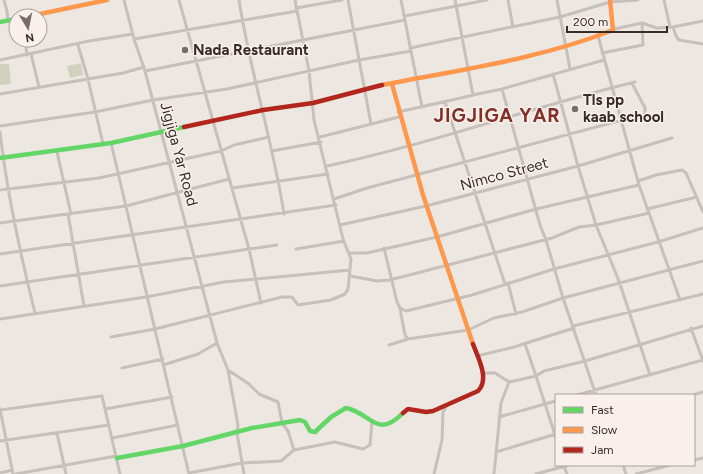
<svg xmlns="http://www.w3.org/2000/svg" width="703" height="474" viewBox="0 0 703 474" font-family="Figtree,sans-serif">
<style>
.green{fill:#d0d2bd}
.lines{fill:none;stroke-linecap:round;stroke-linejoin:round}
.street{stroke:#c6bfbc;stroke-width:3}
.fast{stroke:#63d668;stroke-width:4.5}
.slow{stroke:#ff974d;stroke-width:4.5}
.jam{stroke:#b3261e;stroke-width:4.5}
.poi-dot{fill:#776d6a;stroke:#f9f0eb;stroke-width:1.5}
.labels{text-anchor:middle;stroke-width:3;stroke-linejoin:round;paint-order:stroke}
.poi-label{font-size:15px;font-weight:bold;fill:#372c2a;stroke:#f9f0eb;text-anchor:start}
.street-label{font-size:15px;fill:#372c2a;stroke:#f9f0eb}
.district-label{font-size:19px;font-weight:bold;letter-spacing:1px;fill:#813027;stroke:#f9f0eb}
</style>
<rect width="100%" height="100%" fill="#ede7e2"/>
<path class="green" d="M81 63 83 75 70 78 67 66Z
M0 64H9L11 84 0 85Z"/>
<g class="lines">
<path class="street" d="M4 0 7 11 8 21
M124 0 134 39 145 71 217 343 228 370 249 384 259 394 278 402 282 423 288 431 294 450 335 442 363 449 370 445 372 422
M179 0 249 249 261 303
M239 0C250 72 273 142 284 214
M348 0 371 124
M401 0 422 107
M455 0 473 95 502 89 604 60
M508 0 513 27
M557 0 570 69
M664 0 670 27
M296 8 342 0
M405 16 487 0
M673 27 676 36 679 40 703 44
M614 29 642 23 657 28 673 27 703 21
M598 36 639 185 680 300
M134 39 297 11
M25 40 27 55
M78 45 88 79 103 144
M410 48 560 17 610 2 638 0
M602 53 643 45 642 23
M31 54 39 87
M0 60 89 41 133 34
M145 71 405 20
M553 74 578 166 596 225 619 281 650 375
M502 89 540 225 546 240 563 298 596 395
M0 94 123 73 144 67
M445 102 505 284
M398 112 474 95
M0 126 95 112 153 100 227 89 359 60 411 51
M0 132C7 194 20 253 35 313
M320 137 399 117
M111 143 189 474
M272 151 321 142
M57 152 71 214
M327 166C431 144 532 107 635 82
M638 181 656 175 682 170 686 173 703 212
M232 188 328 174
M0 190 99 178 221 151 234 145 269 137
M334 199 367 188 645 114V108L632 83
M647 209 697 197
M68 214 84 306
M0 223 126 206 229 179
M340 225 426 206 578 166 672 138
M384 248 397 302 400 308 406 311 472 295 554 269 658 242 703 228
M296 249 344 241
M350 253H367L437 237 536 209 639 185
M0 254 336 205
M350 276 377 281 390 280 552 238 579 227 596 225 649 213
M508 283 516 314
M0 286 277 245
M400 309 405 335 408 339
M0 319 146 297 224 282 350 270
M573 326 703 294
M691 328 703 361
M111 337 155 329 282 297H292L298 305 331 300 345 294 348 289 351 259 343 239 314 120 309 71 295 0
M389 345 408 339 468 330 494 318 522 312 563 298 703 261
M477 356 514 347 574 328
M163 365 198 354 217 343
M122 368 163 359
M228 370 238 425 237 433 244 474
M483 373H495L509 382 536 376 525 344
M577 395 703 360
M693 395 703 392
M556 401 545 404 556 438
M0 409 13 474
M105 409 172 397
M0 410 102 396 120 474
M499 417 545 404 536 376 544 371 585 361 703 326
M57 433 66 474
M112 438 178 425
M0 441 109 425
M496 452 556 434
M694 460 703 458
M623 465 626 474
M564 466 567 474
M0 473 12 470
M189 473 242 463 281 461 294 450
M16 474 116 456
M434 474 442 440 443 412 446 407
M494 474 501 403 509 382
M536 474 569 465
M636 474 670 465"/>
<path class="fast" d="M0 22 16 19
M0 158 111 143 184 127
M117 458 183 446 252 428 300 420 305 422 310 431 315 432 331 417 346 408C372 413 376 440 403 413"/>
<path class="slow" d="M30 16 107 0
M392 84 423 195 473 344
M382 85C459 70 540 59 613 30L610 0"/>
<path class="jam" d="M184 127 263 110 313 103 382 85
M403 413 408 409 426 412 433 411 478 391C490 379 478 358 473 344"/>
</g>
<g class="poi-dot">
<circle cx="185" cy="50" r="4"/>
<circle cx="575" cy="109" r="4"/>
</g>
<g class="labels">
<g class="poi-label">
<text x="193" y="55">Nada Restaurant</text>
<text x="583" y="105">Tls pp<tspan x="583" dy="17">kaab school</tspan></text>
</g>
<g class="street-label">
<text transform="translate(179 154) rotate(75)" y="5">Jigjiga Yar Road</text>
<text transform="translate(504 174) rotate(-15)" y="5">Nimco Street</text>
</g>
<g class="district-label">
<text x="497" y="122">JIGJIGA YAR</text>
</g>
</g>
<rect x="555" y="394" width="140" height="72" fill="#f9f0eb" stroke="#aba29e"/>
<rect x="563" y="407" width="20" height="6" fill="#63d668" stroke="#aba29e"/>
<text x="591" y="414" font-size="12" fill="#372c2a">Fast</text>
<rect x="563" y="427" width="20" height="6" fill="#ff974d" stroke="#aba29e"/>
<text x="591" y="434" font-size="12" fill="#372c2a">Slow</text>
<rect x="563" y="447" width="20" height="6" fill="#b3261e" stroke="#aba29e"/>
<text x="591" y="454" font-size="12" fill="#372c2a">Jam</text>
<g transform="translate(28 28) rotate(170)"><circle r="19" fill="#f9f0eb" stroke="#aba29e"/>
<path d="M0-3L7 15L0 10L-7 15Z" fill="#776d6a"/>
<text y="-6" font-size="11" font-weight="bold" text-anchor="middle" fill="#372c2a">N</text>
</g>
<path d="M567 26v6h100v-6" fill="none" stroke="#372c2a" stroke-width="2"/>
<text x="573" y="26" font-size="12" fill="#372c2a" stroke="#f9f0eb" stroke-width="3" paint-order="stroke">200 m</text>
</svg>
